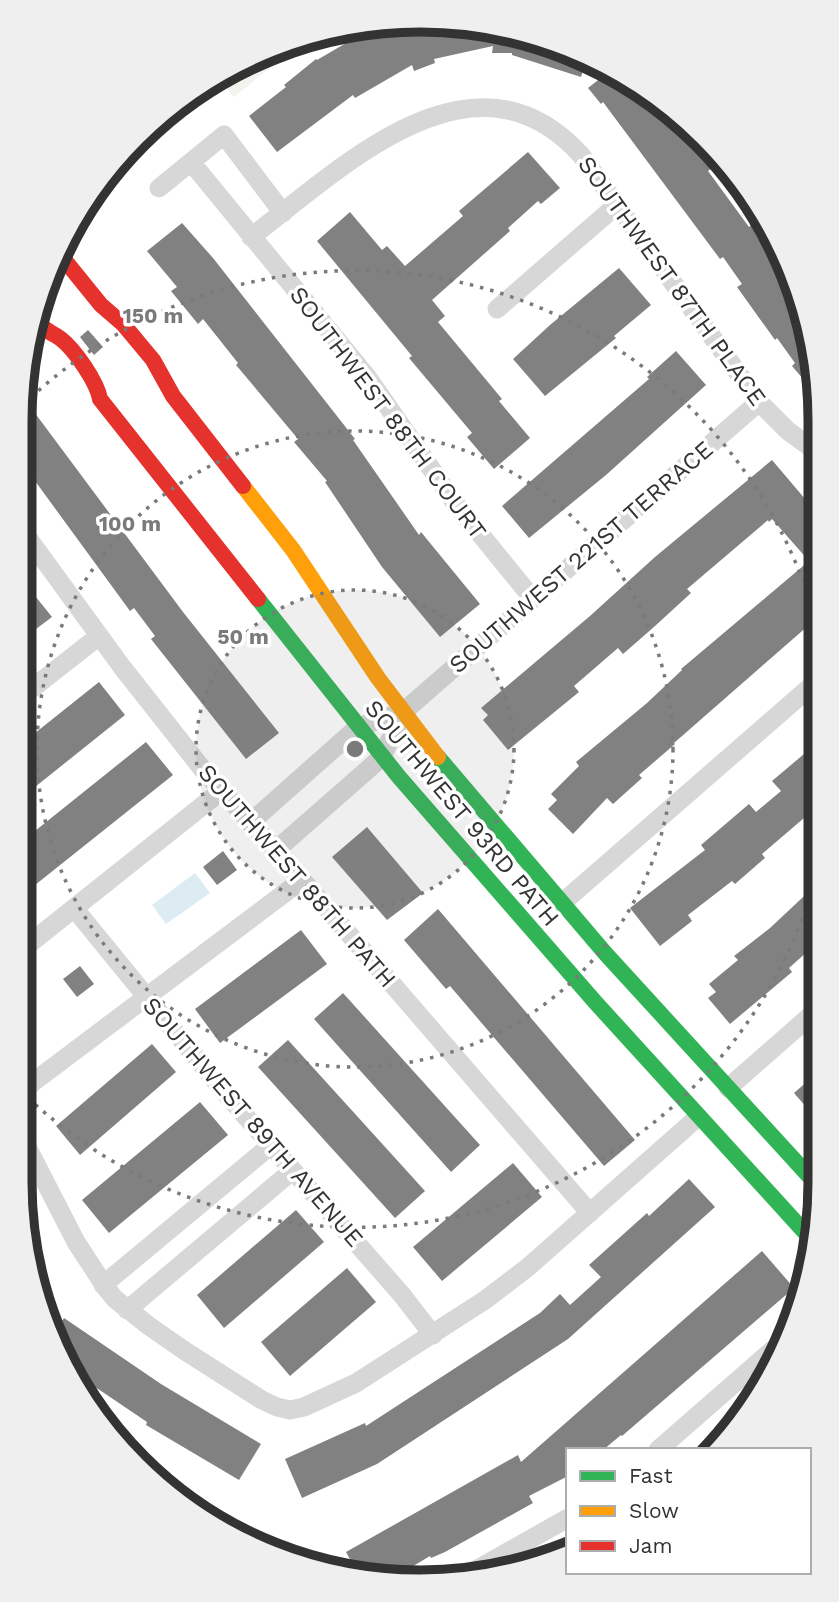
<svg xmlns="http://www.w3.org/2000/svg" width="839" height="1602" viewBox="0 0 839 1602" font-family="'Work Sans',sans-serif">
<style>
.green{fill:#f1f5ed}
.water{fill:#ddebf3}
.building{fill:#818181}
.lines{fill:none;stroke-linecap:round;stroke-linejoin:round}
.street{stroke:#d7d7d7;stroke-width:19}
.fast{stroke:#30b455;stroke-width:16}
.slow{stroke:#ff9f0a;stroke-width:16}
.jam{stroke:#e5322d;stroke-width:16}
.ring{fill:none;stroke:#7a7a7a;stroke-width:3.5;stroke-dasharray:3.5 7}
.labels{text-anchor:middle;stroke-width:7;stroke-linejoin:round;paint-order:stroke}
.street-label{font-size:24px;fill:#333;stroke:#fff}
.rim{fill:none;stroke:#333;stroke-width:9}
.centre{fill:#7a7a7a;stroke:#fff;stroke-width:3.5}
.ring-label{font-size:21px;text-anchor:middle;font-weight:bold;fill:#7a7a7a;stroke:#fff;stroke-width:7;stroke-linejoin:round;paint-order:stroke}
</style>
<rect width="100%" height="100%" fill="#fff"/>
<path class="green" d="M307 38 234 97 221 81 291 40Z
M177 1496 284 1545V1554L197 1516Z"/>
<path class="water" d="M195 873 210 893 166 924 152 905Z"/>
<path class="building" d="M446 20 587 58 581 77 512 55V53H492L493 46 434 59 435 63 414 71 412 65 355 98 353 95 277 152 249 116 286 87 284 85 316 59 317 60 365 32 369 39 404 26Z
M611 70 676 114 686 128 683 130 712 168 708 171 749 227 752 224 794 282 816 367V394L792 366 795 363 777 338 775 340 737 287 742 284 723 257 720 259 603 102 601 104 588 88Z
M528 152 560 188 541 204 538 201 508 228 510 231 432 300 445 316 438 322 502 399 499 401 530 438 494 469 467 437 472 433 409 358 412 356 317 241 350 212 382 250 387 246 405 266 463 216 459 211Z
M182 223 213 258 355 439 353 440 419 535 421 532 480 604 440 637 382 567 325 482 327 481 294 442 298 439 236 365 238 363 203 319 198 324 171 291 177 287 147 251Z
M619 268 651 305 614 336 616 338 545 396 513 359 550 325Z
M88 330 103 347 94 355 80 337Z
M676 351 706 385 606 475 529 538 502 506 649 379 647 377Z
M20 393 183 612 279 733 246 759 151 639 155 636 134 608 130 611 27 470 30 467 20 453Z
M772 460 817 513V618L674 743 675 744 639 775 642 778 613 804 607 798 573 834 548 809 557 800 551 794 579 766 576 762 647 703 682 670 681 669 809 561 772 519 769 522 768 520 687 589 691 593 655 626 623 654 618 648 574 686 579 692 508 750 483 720 488 715 481 708 590 616 655 557Z
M20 577 52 617 20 641Z
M99 682 125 715 20 799V745Z
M146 742 173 775 20 897V843Z
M817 743 818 815 808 823 804 818 762 854 765 858 735 884 732 881 688 915 692 921 660 946 630 908 705 850 701 845 749 804 756 812 781 791 772 781Z
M367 827 423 893 387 920 332 857Z
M223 851 237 870 217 885 203 867Z
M818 883V942L789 968 792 972 730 1024 708 998 716 992 709 984 738 960 734 956 770 928Z
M438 909 635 1140 604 1166 450 986 446 989 404 940Z
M301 930 327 964 220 1043 195 1009Z
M80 966 94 984 77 997 63 979Z
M343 993 480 1145 451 1172 314 1019Z
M288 1040 425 1191 395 1218 258 1067Z
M152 1044 176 1072 80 1155 56 1126Z
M818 1072 819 1094V1122L794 1093Z
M200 1102 228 1135 109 1233 82 1200Z
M513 1163 542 1197 442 1281 413 1247Z
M689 1179 715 1207 568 1339 377 1464 302 1498 285 1459 365 1423 366 1426 540 1313 560 1294 570 1305 601 1277 589 1265 647 1213 649 1216Z
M296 1210 324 1242 224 1328 197 1295Z
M762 1251 794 1288 622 1436 621 1435 603 1450H568V1476L529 1496 533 1503 445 1552 431 1558 430 1556 398 1575 357 1572 346 1552 518 1455 521 1462Z
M347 1268 376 1302 290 1376 261 1342Z
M64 1318 161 1384 261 1444 239 1480 146 1425 147 1422 73 1372 53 1335Z"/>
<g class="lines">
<path class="street" d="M191 162 368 378 455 503 533 599
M159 188 224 135 283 213
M251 237C342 168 474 37 581 155L759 402 788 431 817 452
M497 309 618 204
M20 527 122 667 204 771 297 874 590 1213
M20 698 99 636
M250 823 358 727 403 712 759 402
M275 851 382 757 403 712
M562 903 817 681
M74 908 220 1087 402 1295 433 1335
M19 952 221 791
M728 1088 818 1009
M19 1097 32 1083 302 880
M19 1131 76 1242 106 1288 115 1299 149 1326 185 1351 262 1400 277 1407 290 1410 304 1407 356 1383 485 1300 527 1268 698 1117
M103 1285 270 1146
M127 1310 292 1171
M746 1373 758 1388
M658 1450 784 1340
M460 1579 568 1518"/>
<path class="fast" d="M258 599 399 777 596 1003 811 1239
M438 757 605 953 819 1187"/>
<path class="slow" d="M243 486 293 550 378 678 438 757"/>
<path class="jam" d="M58 252 101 305 123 324 153 360 173 396 243 486
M39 323C47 333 52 332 61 339 75 350 97 382 100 399L258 599"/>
</g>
<circle cx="355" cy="749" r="159" fill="#7a7a7a" fill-opacity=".12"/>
<g class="ring">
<circle cx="355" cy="749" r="159"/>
<circle cx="355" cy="749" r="318"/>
<path d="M818 869A478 478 0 0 1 20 1090M23 405A478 478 0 0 1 817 625"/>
</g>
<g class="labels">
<g class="street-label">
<text transform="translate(672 281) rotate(54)" y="8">SOUTHWEST 87TH PLACE</text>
<text transform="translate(388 413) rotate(53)" y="8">SOUTHWEST 88TH COURT</text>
<text transform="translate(581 557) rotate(-41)" y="8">SOUTHWEST 221ST TERRACE</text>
<text transform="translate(462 813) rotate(50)" y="8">SOUTHWEST 93RD PATH</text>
<text transform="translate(297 876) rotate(49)" y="8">SOUTHWEST 88TH PATH</text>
<text transform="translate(253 1122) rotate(49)" y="8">SOUTHWEST 89TH AVENUE</text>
</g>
</g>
<path d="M0 0H839V1602H0ZM420 32H420A388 388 0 0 1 808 420V1182A388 388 0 0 1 420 1570H420A388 388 0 0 1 32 1182V420A388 388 0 0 1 420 32Z" fill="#efefef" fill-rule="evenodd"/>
<path class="rim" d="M420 32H420A388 388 0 0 1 808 420V1182A388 388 0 0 1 420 1570H420A388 388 0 0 1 32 1182V420A388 388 0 0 1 420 32Z"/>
<circle cx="355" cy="749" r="10" class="centre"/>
<g class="ring-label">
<text x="153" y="323">150 m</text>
<text x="130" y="531">100 m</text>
<text x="243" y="644">50 m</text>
</g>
<rect x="566" y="1448" width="245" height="126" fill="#ffffff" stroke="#adadad" stroke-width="2"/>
<rect x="580" y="1471" width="35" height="10" fill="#30b455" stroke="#adadad" stroke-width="2"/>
<text x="629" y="1483" font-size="21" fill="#333333">Fast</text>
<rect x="580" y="1506" width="35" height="10" fill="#ff9f0a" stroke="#adadad" stroke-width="2"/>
<text x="629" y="1518" font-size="21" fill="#333333">Slow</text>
<rect x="580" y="1541" width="35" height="10" fill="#e5322d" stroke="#adadad" stroke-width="2"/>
<text x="629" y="1553" font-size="21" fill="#333333">Jam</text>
</svg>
